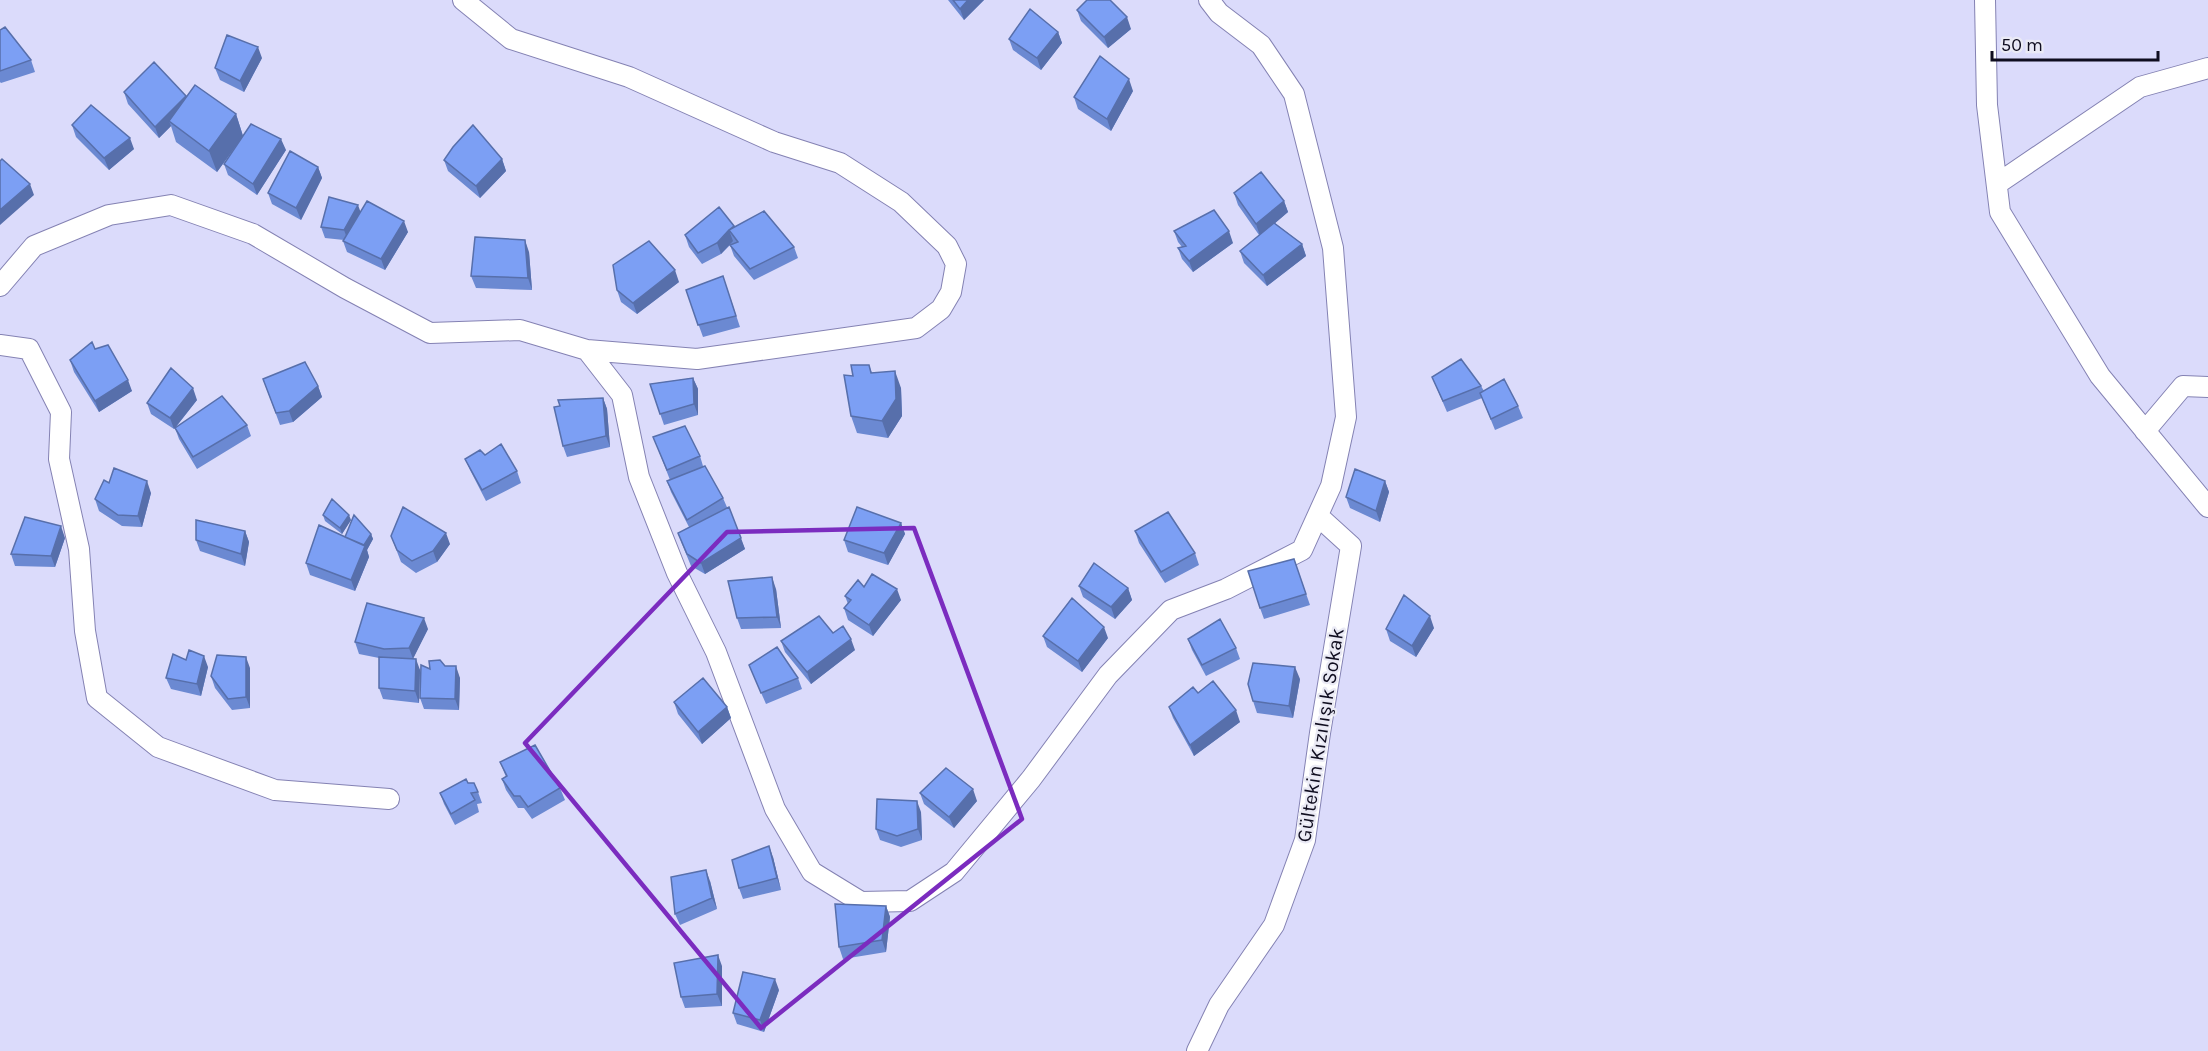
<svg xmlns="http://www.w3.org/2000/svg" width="2208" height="1051" viewBox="0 0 2208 1051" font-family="Karla,sans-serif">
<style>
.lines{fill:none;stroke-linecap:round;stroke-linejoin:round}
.minor-casing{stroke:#8482b3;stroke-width:22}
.minor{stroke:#fff;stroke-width:20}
.wall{fill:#6b89d2}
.shaded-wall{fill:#576fab}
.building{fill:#7c9ff4;stroke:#576fab;stroke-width:1.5}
.marked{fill:none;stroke:#7b2cbf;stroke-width:4.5;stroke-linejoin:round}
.labels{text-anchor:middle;stroke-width:4.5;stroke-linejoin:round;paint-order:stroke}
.street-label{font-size:20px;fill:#0f0d1f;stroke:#eaeaf5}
</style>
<rect width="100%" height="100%" fill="#dbdbfb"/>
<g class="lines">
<defs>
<path id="minor" d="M463 0 511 39 629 77 774 142 840 163 901 202 947 246 956 264 951 292 941 309 916 328 697 359 587 350
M1985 0 1987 105 2000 212 2100 376 2208 507
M1997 184 2140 87 2208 68
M0 286 34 246 109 215 171 205 253 234 345 288 430 333 520 330 587 350 622 395 639 477 677 573 716 652 775 809 812 872 861 902 910 901 954 872 1031 779 1108 675 1171 610 1226 589 1302 550 1331 486 1346 417 1333 248 1294 94 1261 45 1219 13 1209 0
M0 345 29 349 61 412 59 459 79 549 85 631 97 698 158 747 275 790 389 799
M2145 431 2183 386 2208 387
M1197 1051 1219 1005 1274 925 1305 840 1320 733 1351 546 1318 516"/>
</defs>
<use href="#minor" class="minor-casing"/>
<use href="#minor" class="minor"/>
</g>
<path class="wall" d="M948 0H984L964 20Z
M1077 10 1131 29 1108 48 1081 21Z
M0 30 31 60 35 72 1 83 0 82Z
M1058 32 1062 43 1041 70 1013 50 1009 39Z
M262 58 244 92 220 80 215 68Z
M1133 91 1111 131 1078 109 1074 97Z
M124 92 186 97 236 114 243 136 286 150 257 195 228 175 224 164 242 138 217 172 176 142 171 126 159 138 128 104Z
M72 125 134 149 109 170 76 137Z
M502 159 506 171 480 198 448 171 444 160Z
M318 167 322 178 301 220 272 204 268 193Z
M1234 193 1284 201 1288 212 1275 223 1302 244 1306 256 1267 286 1244 263 1240 251 1259 235 1238 205Z
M361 211 408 232 385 270 347 252 343 241 344 240 325 238 321 227Z
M735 227 794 247 798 258 754 280 734 256 730 245 721 254 702 264 689 247 685 235Z
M1174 231 1233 243 1193 272 1182 259 1178 248 1182 247 1178 242Z
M529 252 532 290 476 288 471 276Z
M723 276 740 327 703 337 686 290Z
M679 282 637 314 621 302 617 290Z
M95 349 132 391 99 412 74 372 70 360Z
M869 365 872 373 901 388 902 416 888 438 857 433 851 416 853 376Z
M1432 377 1481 386 1484 391 1518 406 1523 418 1495 430 1482 398 1447 412Z
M693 378 698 389V415L664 425 650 384Z
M263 379 318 386 322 397 293 422 280 425Z
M603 398 607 409 610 447 567 457 563 446 560 406Z
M197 400 176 427 247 425 251 436 197 469 179 439 175 428 174 429 151 414 147 403Z
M658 449 700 456 703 466 723 498 745 549 705 574 691 566 682 544 678 533 689 527 671 492 667 481 670 480Z
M485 455 517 471 521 483 486 501 470 470 465 459Z
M1385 481 1389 492 1380 522 1350 508 1346 497Z
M109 483 151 493 142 527 122 526 99 511 95 499Z
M323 515 351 520 342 534 325 521Z
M901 523 905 534 888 565 848 552 844 540Z
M245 531 249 542 245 566 200 551 196 540Z
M1135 531 1195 553 1199 565 1165 583 1139 543Z
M371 534 373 539 367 550 369 557 355 591 310 575 306 563 345 537Z
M391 536 450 544 437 562 416 573 401 562Z
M65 538 55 567 15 566 11 554Z
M1294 559 1310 605 1264 619 1260 608Z
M1079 586 1128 588 1132 600 1115 619 1083 597Z
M864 587 901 600 873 636 848 620 844 608 848 604 845 596Z
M776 589 781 628 741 629 737 618Z
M1434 628 1416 657 1390 641 1386 629Z
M428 629 413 658 420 670 419 703 383 699 379 688V658L359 654 355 642Z
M1043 636 1108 638 1082 672 1047 647Z
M1188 639 1236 648 1240 659 1206 676 1192 650Z
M781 641 855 650 811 684 785 652Z
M186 660 208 667 201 696 171 689 166 678Z
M749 665 798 678 802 689 766 704Z
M445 666 460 678 459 710 424 709 420 698 430 669Z
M250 668V708L232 710 215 688 211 676Z
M1300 679 1293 718 1257 713 1253 701Z
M1198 693 1240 722 1194 756 1173 718 1169 707Z
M674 702 727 707 731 718 702 744 678 714Z
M500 762 560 788 565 800 532 819 524 808H518L506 790 502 779 506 777Z
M468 783 478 792 482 803 477 804 479 812 455 825 444 804 440 793Z
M920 793 977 801 954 828 924 804Z
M921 812 922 840 901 847 880 840 876 829Z
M773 857 781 890 743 899 739 888Z
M710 881 717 909 680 925 675 914Z
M886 906 890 917 886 952 843 959 839 947Z
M722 966V1006L685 1008 681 997Z
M779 990 764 1032 737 1024 733 1013Z"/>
<path class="shaded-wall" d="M968 0H984L964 20 960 9Z
M1127 17 1131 29 1108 48 1104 37Z
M1058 32 1062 43 1041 70 1037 58Z
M258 47 262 58 244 92 240 81Z
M1129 79 1133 91 1111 131 1107 119Z
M186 96 190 107 169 121 171 126 159 138 155 127Z
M236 114 243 136 217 172 209 151Z
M130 138 134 149 109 170 104 158Z
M281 139 286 150 257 195 253 184Z
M502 159 506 171 480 198 476 186Z
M318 167 322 178 301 220 296 208Z
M30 184 34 195 0 225V210Z
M1284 201 1288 212 1260 236 1256 224Z
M358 205 362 216 348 241 344 230Z
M404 221 408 232 385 270 381 259Z
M734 226 738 237 736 239 729 230 733 241 721 254 717 243 729 230Z
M1229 231 1233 243 1193 272 1189 261Z
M525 240 529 252 532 290 528 278Z
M1302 244 1306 256 1267 286 1263 275Z
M675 270 679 282 637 314 633 303Z
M895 371 901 388 902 416 888 438 882 421Z
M693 378 698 389V415L694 404Z
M128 380 132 391 99 412 95 401Z
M318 386 322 397 293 422 289 411Z
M193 388 197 400 174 429 170 418Z
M603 398 607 409 610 447 606 436Z
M147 481 151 493 142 527 138 516Z
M1385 481 1389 492 1380 522 1376 511Z
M349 515 351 520 342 534 340 528Z
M901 523 905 534 888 565 884 553Z
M61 526 65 538 55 567 51 556Z
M245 531 249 542 245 566 241 554Z
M446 533 450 544 437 562 433 551Z
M371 534 373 539 367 550 369 557 355 591 351 580 362 549Z
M741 538 745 549 705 574 701 563Z
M772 577 776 589 781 628 777 617Z
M1128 588 1132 600 1115 619 1111 607Z
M897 589 901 600 873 636 869 625Z
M1430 616 1434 628 1416 657 1412 646Z
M424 618 428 629 413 659 409 648Z
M1104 627 1108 638 1082 672 1078 661Z
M851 639 855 650 811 684 807 672Z
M204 656 208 667 201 696 197 684Z
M246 657 250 668V708L246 697Z
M416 659 420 670 419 703 415 691Z
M456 666 460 678 459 710 455 699Z
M1295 667 1300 679 1293 718 1289 706Z
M727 707 731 718 702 744 698 732Z
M1236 710 1240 722 1194 756 1190 745Z
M973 789 977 801 954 828 949 817Z
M917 801 921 812 922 840 918 829Z
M769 846 773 857 781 890 777 878Z
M706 870 710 881 717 909 712 898Z
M886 906 890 917 886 952 882 940Z
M718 955 722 966V1006L717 994Z
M775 979 779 990 764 1032 760 1020Z"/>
<path class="building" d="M953 0H968L960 9Z
M1087 0H1110L1127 17 1104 37 1077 10Z
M1030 9 1058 32 1037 58 1009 39Z
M5 27 31 60 0 71V30Z
M227 35 258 47 240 81 215 68Z
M1100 56 1129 79 1107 119 1074 97Z
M154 62 186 96 155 127 124 92Z
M195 85 236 114 209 151 169 121Z
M91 105 130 138 104 158 72 125Z
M251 124 281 139 253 184 224 164Z
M473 125 502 159 476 186 444 160 453 147Z
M290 151 318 167 296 208 268 193Z
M2 159 30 184 0 210V161Z
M1261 172 1284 201 1256 224 1234 193Z
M329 197 358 205 344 230 321 227Z
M367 201 404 221 381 259 343 241Z
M719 207 734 226 729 230 764 211 794 247 750 269 730 245 738 242 729 230 717 243 698 253 685 235Z
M1214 210 1229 231 1189 261 1178 248 1186 246 1174 231Z
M1274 223 1302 244 1263 275 1240 251Z
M475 237 525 240 528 278 471 276Z
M649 241 675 270 633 303 617 290 613 265Z
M723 276 736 316 698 325 686 290Z
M92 342 95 349 108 345 128 380 95 401 70 360Z
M1461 359 1481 386 1443 401 1432 377Z
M305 362 318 386 289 411 276 413 263 379Z
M851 365H869L871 373 895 371 896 399 882 421 851 416 844 375 853 376Z
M171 368 193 388 170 418 147 403Z
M693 378 694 404 660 414 650 384Z
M1504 379 1518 406 1491 419 1480 393Z
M222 396 247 425 193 457 175 428Z
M603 398 606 436 563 446 554 407 560 406 558 400Z
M685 426 700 456 667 470 653 437Z
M501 444 517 471 482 490 465 459 480 450 485 455Z
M705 466 723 498 687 520 667 481Z
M114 468 147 481 138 516 118 515 95 499 104 480 109 483Z
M1355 469 1385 481 1376 511 1346 497Z
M332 499 349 515 340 528 323 515Z
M403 507 446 533 433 551 412 561 397 550 391 536Z
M729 507 741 538 701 563 687 554 678 533Z
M857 507 901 523 884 553 844 540Z
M1168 512 1195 553 1161 572 1135 531Z
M354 515 371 534 364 545 345 537Z
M25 517 61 526 51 556 11 554Z
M196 520 245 531 241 554 196 540Z
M319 525 365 546 351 580 306 563Z
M1294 559 1306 594 1260 608 1248 571Z
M1094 563 1128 588 1111 607 1079 586Z
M872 574 897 589 869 625 844 608 851 600 845 596 858 580 864 587Z
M772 577 777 617 737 618 728 581Z
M1404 595 1430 616 1412 646 1386 629Z
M1072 598 1104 627 1078 661 1043 636Z
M367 603 424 618 409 648 384 649 355 642Z
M819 616 833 633 843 626 851 639 807 672 781 641Z
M1220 619 1236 648 1202 665 1188 639Z
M777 647 798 678 761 693 749 665Z
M189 650 204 656 197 684 166 678 173 654 186 660Z
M217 655 246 657V697L228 699 211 676Z
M379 657 416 659 415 691 379 688Z
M440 660 445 666H456L455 699 420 698 421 665 430 669 429 661Z
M1253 663 1295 667 1289 706 1253 701 1248 684Z
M703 678 727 707 698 732 674 702Z
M1213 681 1236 710 1190 745 1169 707 1193 687 1198 693Z
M535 745 560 788 528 807 520 796H514L502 779 507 776 500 762Z
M946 768 973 789 949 817 920 793Z
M466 779 468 783H474L478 792 471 793 475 800 451 814 440 793Z
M877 799 917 801 918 829 897 836 876 829Z
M769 846 777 878 739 888 732 860Z
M706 870 712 898 675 914 671 877Z
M835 904 886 906 882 940 839 947Z
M718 955 717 994 681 997 674 963Z
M743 972 775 979 760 1020 733 1013Z"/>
<path class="marked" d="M914 528 1022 819 761 1028 525 743 727 532Z"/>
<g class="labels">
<g class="street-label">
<text transform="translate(1320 735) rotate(-81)" y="7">Gültekin Kızılışık Sokak</text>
</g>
</g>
<path d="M1992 51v9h166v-9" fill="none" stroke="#0f0d1f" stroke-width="3"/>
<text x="2001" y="51" font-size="18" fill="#0f0d1f" stroke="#eaeaf5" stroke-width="4.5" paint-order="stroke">50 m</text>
</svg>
